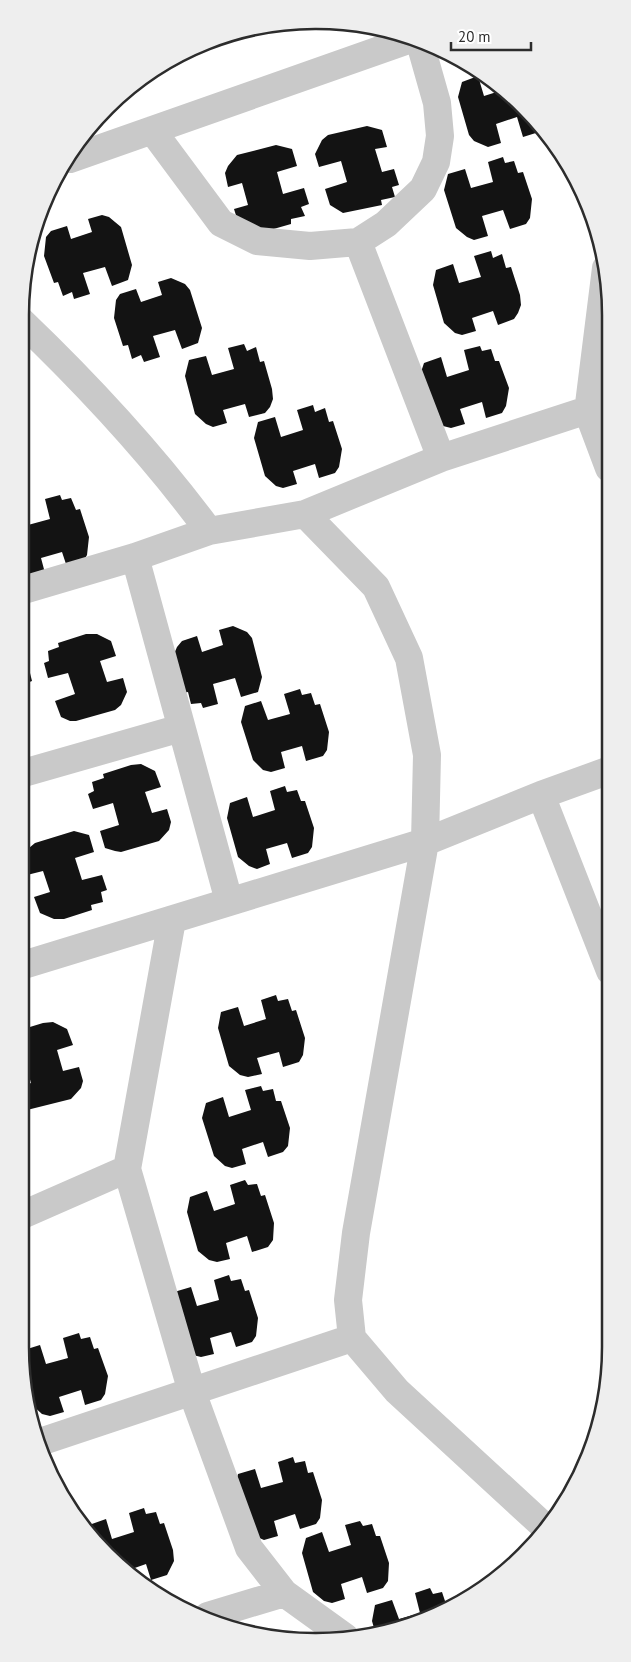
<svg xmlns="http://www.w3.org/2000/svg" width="631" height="1662" viewBox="0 0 631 1662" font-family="'PT Sans',sans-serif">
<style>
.building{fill:#131313}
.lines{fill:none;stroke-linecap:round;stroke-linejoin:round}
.street{stroke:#c9c9c9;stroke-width:28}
.rim{fill:none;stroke:#2c2c2c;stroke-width:2.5}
</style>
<rect width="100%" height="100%" fill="#fff"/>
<path class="building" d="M478 76 484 96 503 90 538 121 542 127 539 132 523 137 517 117 496 124 501 143 488 147 474 141 469 135 458 97 462 82Z
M367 126 382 130 387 147 375 149 382 172 394 169 399 185 392 187 395 197 381 200 382 205 343 213 330 205 325 189 347 182 341 161 319 167 315 154 322 140 328 135Z
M276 145 292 149 297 166 277 172 283 194 304 188 309 204 301 207 305 216 291 219V224L263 232 239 225 234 209 248 205 242 183 228 187 225 173 228 166 237 155Z
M503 157 505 163 514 161 518 173 523 172 532 199 530 218 526 224 510 229 503 210 482 216 488 236 474 240 467 237 456 228 444 190 448 174 465 169 471 188 493 182 488 162Z
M102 215 109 217 121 227 132 265 128 280 112 286 105 267 83 273 90 294 74 299 72 292 63 296 58 282 54 283 44 256 46 237 51 231 67 226 71 239 92 232 88 219Z
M491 251 493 258 502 254 506 268 511 267 520 295 521 305 518 313 514 319 498 325 493 311 472 318 476 331 462 335 455 333 444 323 433 285 436 270 453 264 459 283 481 277 474 256Z
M171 278 185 284 190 290 202 328 198 343 182 349 175 330 153 336 160 357 144 362 141 355 132 359 128 345 123 346 114 318 116 300 120 294 136 289 141 302 162 295 158 282Z
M244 344 247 351 256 347 260 362 264 361 272 389 273 399 270 407 265 413 249 417 245 404 223 410 227 423 213 427 206 424 195 414 185 376 189 360 206 356 212 375 234 369 228 348Z
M480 346 482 351 491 349 495 361H499L509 388 506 406 502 413 486 418 482 402 460 409 465 424 451 428 443 426 421 372 424 363 441 357 447 377 469 370 464 350Z
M313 405 315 412 325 408 329 422 333 421 342 449 339 467 335 473 319 478 315 464 293 471 297 484 283 488 276 486 265 476 254 438 258 422 275 417 281 437 303 430 297 410Z
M60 495 62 500 71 498 76 510 80 509 89 537 87 555 83 562 67 567 62 552 41 558 45 573 31 577 24 575 20 573V507L22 506 28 525 50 519 45 499Z
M233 626 247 632 252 638 262 677 258 692 241 697 235 678 213 684 218 704 203 708 201 703 191 704 188 692 183 693 174 654 177 647 182 641 197 636 202 652 223 645 219 630Z
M86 634H97L111 641 116 656 100 661 107 682 123 678 127 692 121 705 115 710 76 721H70L61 717 55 701 75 694 68 673 48 678 44 663 49 661 48 651 59 647 58 643Z
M28 665 32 681 27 683 29 692 20 695V667Z
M300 689 302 695 311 693 315 705 320 704 329 732 327 750 323 756 306 761 302 746 281 752 285 768 271 772 263 770 253 760 241 722 245 706 261 701 268 720 290 714 284 694Z
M141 764 155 771 161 787 145 792 152 813 167 809 171 822 169 830 159 841 121 852 115 851 105 848 100 831 119 825 113 803 93 809 88 794 94 791 92 782 104 778 103 774 131 765Z
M285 786 287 792 297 790 301 801H305L314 828 312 847 308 853 292 858 287 843 266 849 270 864 257 869 249 866 238 857 227 818 230 803 247 797 253 817 275 810 270 791Z
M74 831 89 835 94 852 75 858 82 880 102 875 107 890 101 892 103 902 91 905 92 910 64 919H54L40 913 34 897 50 892 43 871 27 875 24 861 29 848 35 843Z
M276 995 278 1001 288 999 292 1011 296 1010 305 1038 303 1055 299 1062 283 1067 279 1052 257 1058 262 1074 248 1077 240 1075 229 1066 218 1028 221 1012 238 1007 244 1026 266 1019 261 1000Z
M53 1022 67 1029 73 1045 57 1050 63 1071 79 1067 83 1081 81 1088 71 1099 27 1110 20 1107V1087L31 1083 25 1062 20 1063V1030L43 1023Z
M261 1086 263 1091 273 1089 276 1101H281L290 1128 288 1146 283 1152 268 1157 263 1142 242 1149 246 1164 232 1168 225 1166 214 1156 202 1118 206 1103 223 1097 229 1117 251 1110 245 1090Z
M245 1180 248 1185 257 1184 261 1196 265 1195 274 1223 273 1240 268 1247 252 1252 247 1236 226 1243 230 1259 217 1262 209 1260 198 1251 187 1212 190 1197 207 1191 214 1211 235 1204 230 1185Z
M229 1275 231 1281 241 1279 245 1291 249 1290 258 1318 256 1336 252 1342 236 1347 231 1332 210 1338 214 1354 201 1357 193 1355 174 1292 191 1287 197 1306 219 1300 214 1280Z
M79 1333 81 1339 90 1337 94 1349 98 1348 108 1376 105 1394 101 1400 85 1405 81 1390 59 1397 64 1412 50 1416 42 1414 31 1404 22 1357 24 1350 40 1345 46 1364 68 1358 63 1338Z
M293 1457 295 1463 305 1461 308 1473 313 1472 322 1500 320 1518 316 1524 300 1529 295 1514 274 1521 278 1536 264 1540 257 1537 237 1478 238 1474 255 1469 261 1488 283 1482 278 1462Z
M144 1508 146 1514 156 1512 160 1524 164 1523 173 1550 174 1561 167 1575 151 1580 146 1564 129 1570 93 1541 87 1531 89 1525 106 1519 112 1539 134 1532 129 1513Z
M360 1521 363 1526 372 1524 376 1536H380L389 1563 388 1581 383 1588 367 1593 362 1577 341 1584 345 1599 332 1603 324 1601 313 1592 302 1553 306 1538 322 1532 329 1552 351 1545 345 1525Z
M430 1588 433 1594 442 1592 446 1604 453 1603 376 1635 372 1621 375 1605 392 1600 399 1619 420 1613 415 1593Z"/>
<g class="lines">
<path class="street" d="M152 130 221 223 257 241 310 246 358 242 386 224 423 189 436 162 440 136 437 103 420 43
M70 159 411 39
M358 242 441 458
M606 268 588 412 609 468
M20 320C88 385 153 455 209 531
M305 514 376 587 409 658 427 755 425 842 356 1233 348 1300 352 1338 397 1391 547 1529
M135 557 229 901
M20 591 135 557 209 531 305 514 441 458 609 403
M20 774 181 728
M541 795 610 770
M20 966 425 842 541 795 610 971
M127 1169 172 920
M20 1216 127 1169 192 1392 249 1548 284 1593 345 1637
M37 1443 352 1338
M208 1616 284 1593"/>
</g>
<path d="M0 0H631V1662H0ZM315 29H316A286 286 0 0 1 602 315V1347A286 286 0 0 1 316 1633H315A286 286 0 0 1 29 1347V315A286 286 0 0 1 315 29Z" fill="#eee" fill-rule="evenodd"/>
<path class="rim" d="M315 29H316A286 286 0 0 1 602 315V1347A286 286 0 0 1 316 1633H315A286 286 0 0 1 29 1347V315A286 286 0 0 1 315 29Z"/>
<path d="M451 42v8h80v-8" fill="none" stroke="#2c2c2c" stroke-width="2.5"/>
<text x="458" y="42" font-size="15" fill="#2c2c2c" stroke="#ffffff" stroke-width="4" paint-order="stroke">20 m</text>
</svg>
